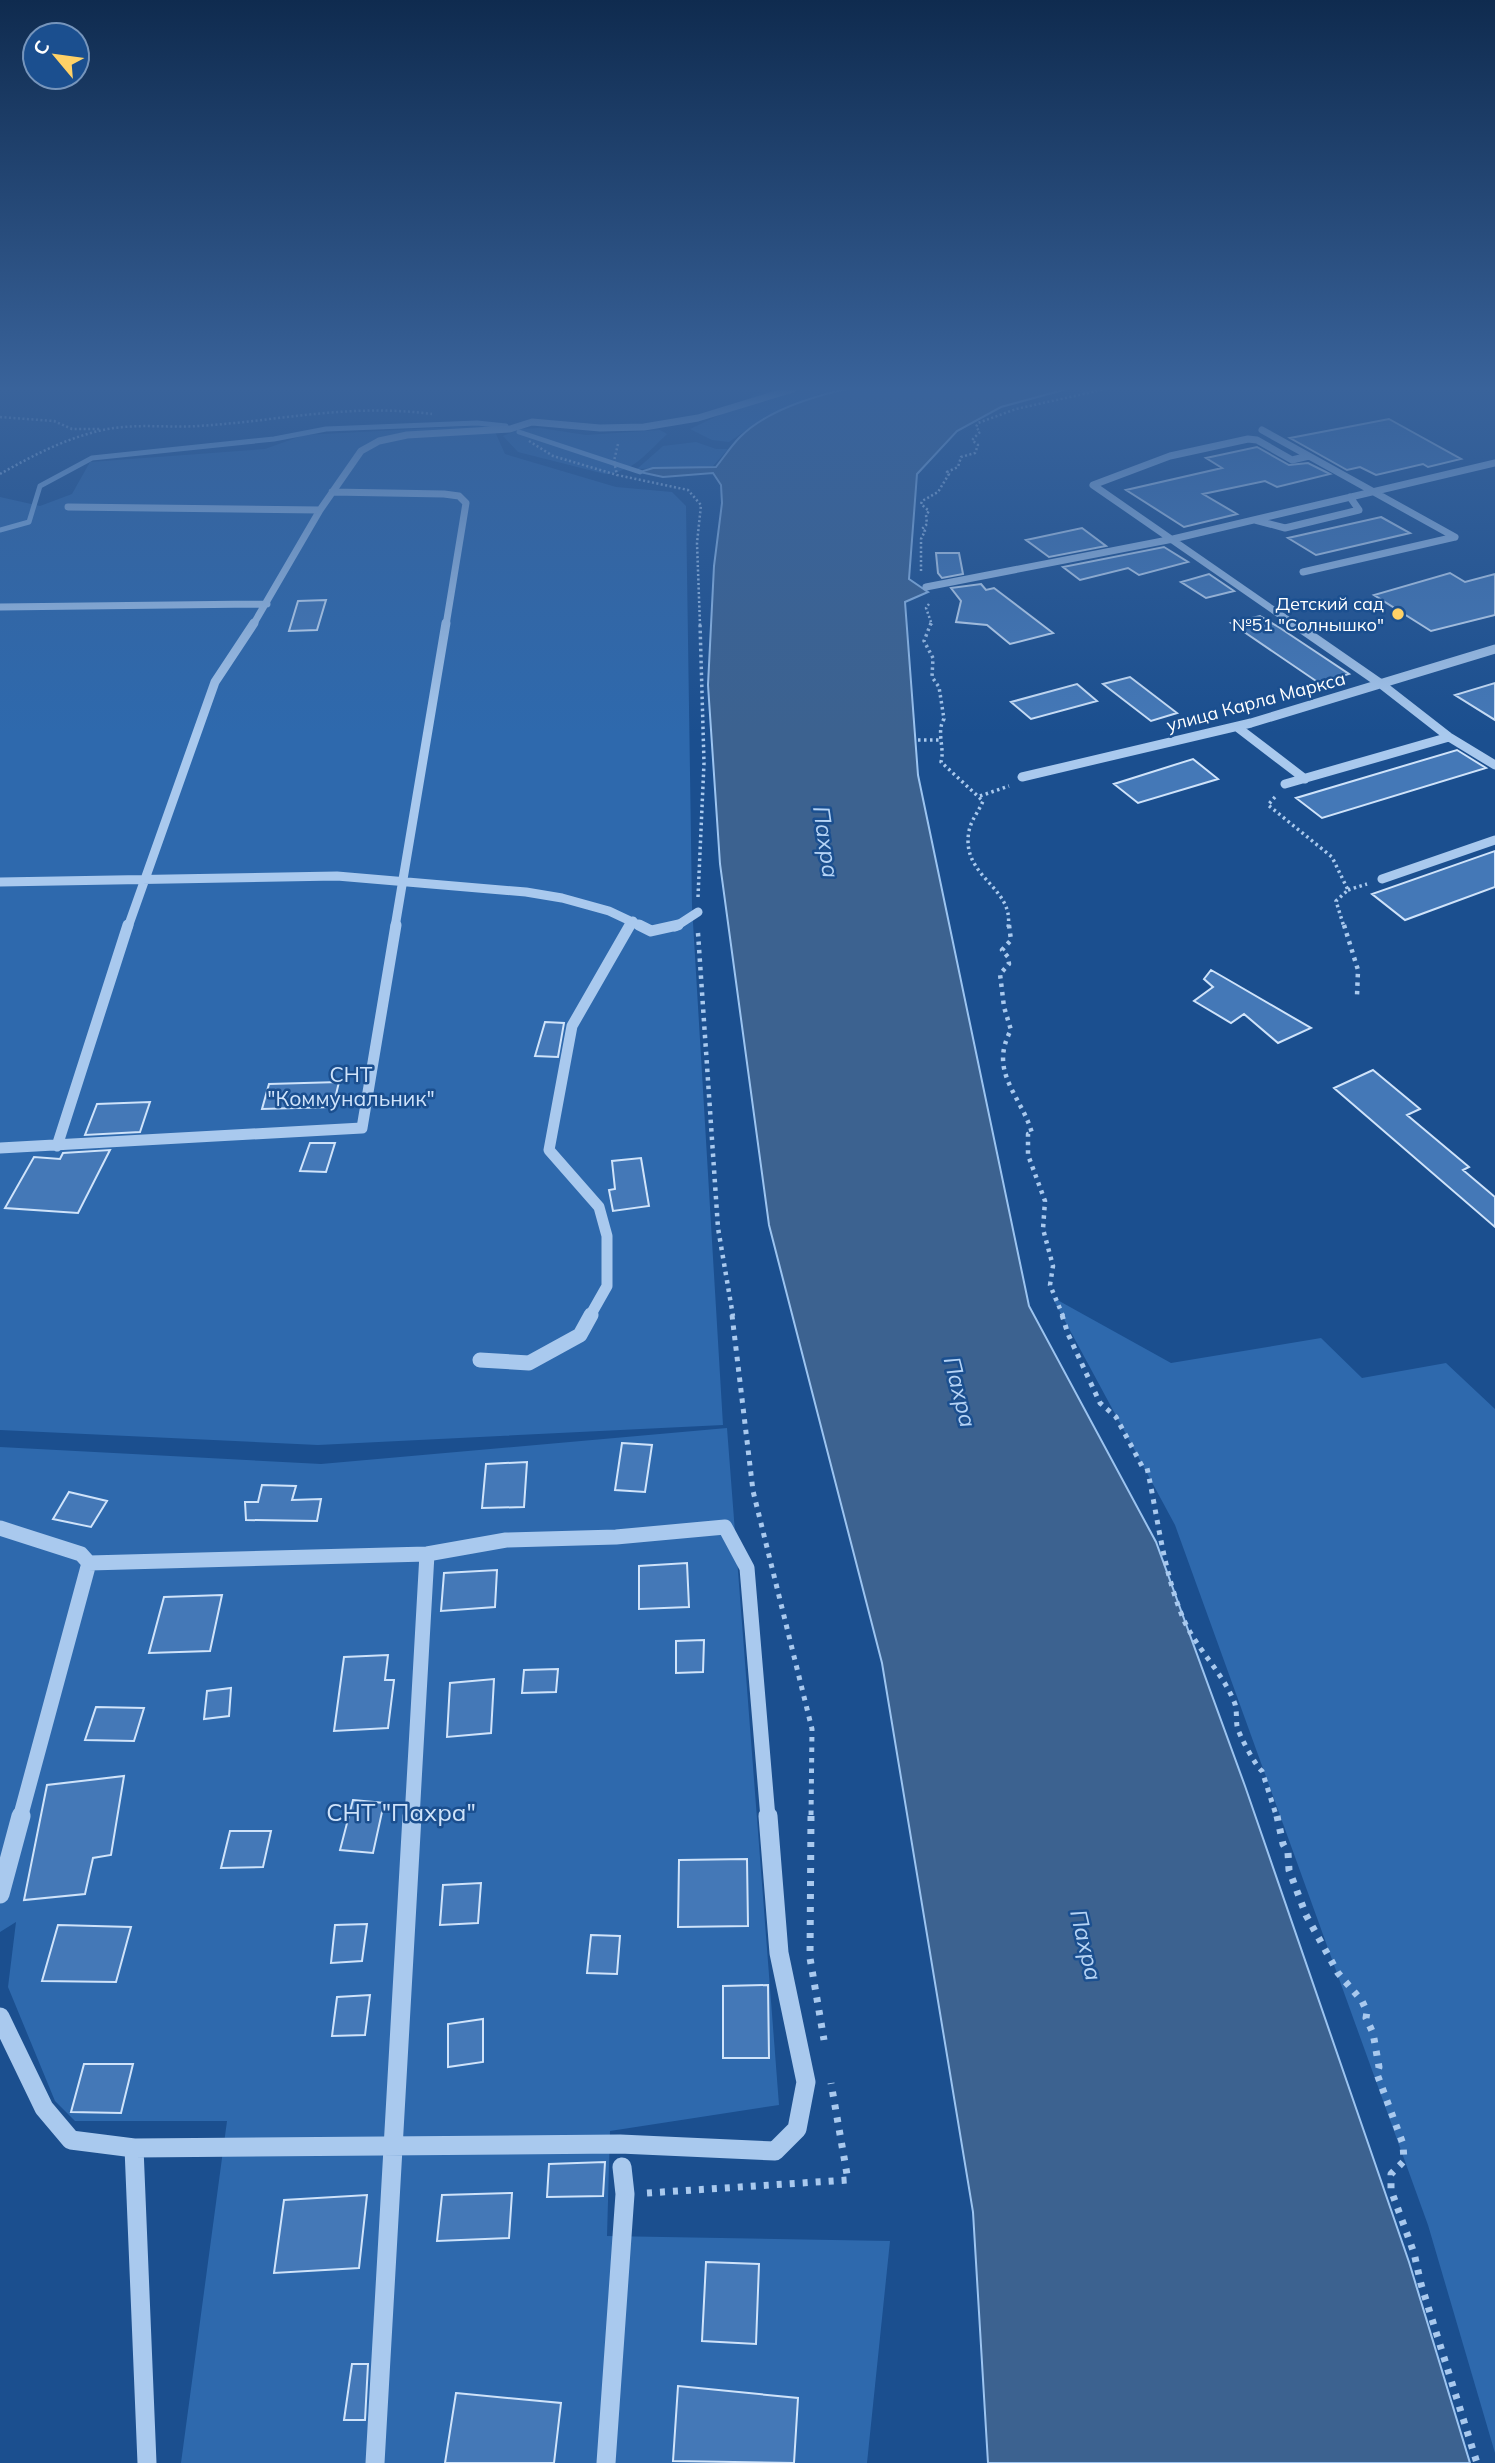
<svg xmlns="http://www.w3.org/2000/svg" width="1495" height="2463" viewBox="0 0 1495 2463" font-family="Mulish,sans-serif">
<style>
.green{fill:#2e69ad}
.water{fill:#3c6290;stroke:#9cc4f0;stroke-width:2}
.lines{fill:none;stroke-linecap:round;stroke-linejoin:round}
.stream{stroke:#9cc4f0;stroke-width:5}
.building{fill:#4478b7;stroke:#cfe3fa;stroke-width:2}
.path-far4{stroke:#a9c9ee;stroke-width:2.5;stroke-dasharray:2 2.5;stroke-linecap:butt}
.path-far3{stroke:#a9c9ee;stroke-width:3.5;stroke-dasharray:2.5 3.5;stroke-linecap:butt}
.path-far2{stroke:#a9c9ee;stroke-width:4.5;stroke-dasharray:3.5 5;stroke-linecap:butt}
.path-far1{stroke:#a9c9ee;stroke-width:5;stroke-dasharray:4.5 6;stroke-linecap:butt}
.path{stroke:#a9c9ee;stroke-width:7;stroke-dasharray:5 8;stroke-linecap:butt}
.minor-far4{stroke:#a9c9ee;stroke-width:7}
.minor-far3{stroke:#a9c9ee;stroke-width:9}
.minor-far2{stroke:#a9c9ee;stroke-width:11}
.minor-far1{stroke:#a9c9ee;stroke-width:15}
.minor{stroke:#a9c9ee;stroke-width:19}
.poi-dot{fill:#ffd166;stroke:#1b4f8f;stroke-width:2.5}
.labels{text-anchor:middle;stroke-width:5;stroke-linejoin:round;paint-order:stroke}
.far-poi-label{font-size:18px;fill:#fff;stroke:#1b4f8f;text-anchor:end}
.far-street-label{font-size:18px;fill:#fff;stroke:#1b4f8f}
.park-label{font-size:21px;fill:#cfe3fa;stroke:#1b4f8f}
.water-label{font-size:23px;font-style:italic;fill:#b5d3f5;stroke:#1b4f8f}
.near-park-label{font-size:24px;fill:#cfe3fa;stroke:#1b4f8f}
</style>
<rect width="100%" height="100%" fill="#1b4f8f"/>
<path class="green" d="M777 389H840L819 394 766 416 729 442 712 440 690 429 747 402 753 395Z
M492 425 505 454 616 487 672 492 686 506 692 906 723 1425 318 1445 0 1430V497L40 506 72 494 90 462 265 449 304 435Z
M540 428 586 435 660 430 667 434C648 452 632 473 605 474L518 452 503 436 520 429Z
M696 442 716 449H728L713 466 637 469 663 446Z
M1052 1297 1171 1363 1321 1338 1362 1378 1446 1363 1495 1409V2453L1428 2225 1175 1525Z
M727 1428 779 2105 610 2131 607 2236 890 2241 867 2463H181L227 2121H75L55 2101 8 1987 16 1922 0 1932V1447L321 1464Z"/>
<path class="water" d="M846 389H1067L1001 407 957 431 917 474 909 579 928 592 905 602 918 775 1029 1306 1156 1542 1245 1786 1409 2262 1470 2463H988L973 2212 882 1663 769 1225 720 864 708 685 714 566 722 503 721 485 713 473 663 477 640 472 653 468 716 467C724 457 731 446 740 437 766 411 811 397 846 389Z"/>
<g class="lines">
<path class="stream" d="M519 432 640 472
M0 530 29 522 40 486 92 458 274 439 326 429 477 423 506 426"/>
</g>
<path class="building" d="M1389 419 1461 459 1428 467 1423 464 1376 475 1360 467 1347 470 1290 438Z
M1257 447 1289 465 1308 463 1330 474 1277 487 1265 481 1203 494 1237 514 1184 527 1126 490 1222 468 1206 458Z
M1381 517 1410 533 1316 555 1288 538Z
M1082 528 1106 546 1049 557 1026 540Z
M1164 547 1188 562 1139 575 1128 568 1080 580 1063 567Z
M936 553H959L963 574 942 578 938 573Z
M1450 573 1465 582 1495 574V615L1431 631 1374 595Z
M1209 574 1234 591 1206 598 1181 582Z
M981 584 986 590 994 588 1053 633 1010 644 987 625 956 622 961 601 951 588Z
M326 600 317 630 289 631 298 601Z
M1260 616 1280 628 1349 674 1319 683 1231 623Z
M1130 677 1177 713 1151 721 1103 684Z
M1495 683V720L1455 695Z
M1077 684 1097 701 1031 719 1011 702Z
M1457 750 1486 768 1322 818 1296 798Z
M1193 759 1218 779 1138 803 1114 784Z
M1495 851V887L1405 920 1372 894Z
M1211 970 1225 978 1311 1028 1278 1043 1244 1014 1231 1023 1194 1001 1213 987 1204 979Z
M545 1022 564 1023 558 1057 535 1056Z
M1373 1070 1420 1109 1407 1115 1469 1167 1463 1170 1495 1197V1227L1334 1088Z
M339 1082 333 1107 262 1109 269 1084Z
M150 1102 140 1132 85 1135 97 1104Z
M310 1143H335L326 1172 300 1171Z
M110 1150 78 1213 5 1208 34 1157 60 1159 63 1153Z
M641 1158 649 1206 613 1211 609 1190 615 1189 612 1161Z
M622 1443 652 1445 645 1492 615 1490Z
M527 1462 524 1507 482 1508 486 1464Z
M262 1485 296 1486 292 1500 321 1499 317 1521 246 1520 245 1502H258Z
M69 1492 107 1501 91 1527 53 1519Z
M687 1563 689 1607 639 1609V1566Z
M497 1570 495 1607 441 1611 444 1573Z
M222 1595 210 1651 149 1653 164 1597Z
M704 1640 703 1672 676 1673V1641Z
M388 1655 385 1680H394L388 1728 334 1731 344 1657Z
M558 1669 556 1692 522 1693 524 1670Z
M494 1679 491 1733 447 1737 450 1683Z
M231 1688 229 1716 204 1719 207 1691Z
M96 1707 144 1708 134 1741 85 1740Z
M124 1776 111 1855 93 1858 85 1894 24 1900 47 1785Z
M353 1800 384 1803 373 1853 340 1850Z
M230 1831H271L263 1867 221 1868Z
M747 1859 748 1926 678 1927 679 1860Z
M481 1883 478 1923 440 1925 443 1885Z
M367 1924 362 1961 331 1963 335 1925Z
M58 1925 131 1927 116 1982 42 1981Z
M591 1935 620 1936 617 1974 587 1973Z
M768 1985 769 2058H723V1986Z
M370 1995 365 2035 332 2036 337 1997Z
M483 2019V2062L448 2067V2024Z
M84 2064H133L121 2113 71 2112Z
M605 2162 603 2196 547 2197 549 2164Z
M512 2193 509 2238 437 2241 442 2195Z
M367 2195 359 2268 274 2273 284 2200Z
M706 2262 759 2264 756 2344 702 2341Z
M352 2364H368L365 2420H344Z
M678 2386 798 2398 794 2463 673 2461Z
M456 2393 561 2403 554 2463H445Z"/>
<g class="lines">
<path class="path-far4" d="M0 417 54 421 72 429H101
M529 441 553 456 617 475
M618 444 614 461 617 475 688 490 701 505 697 543 700 625
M0 474C32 456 66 438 103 430 134 423 167 428 198 426 280 421 349 403 432 414
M921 571V539L925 531 922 529 927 524 926 515 929 511 921 504 922 501 938 492 949 474 947 472 958 467 961 457 975 453 978 445 972 440 980 432 976 427 978 423 1016 409 1106 389
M929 604 926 608 932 625"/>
<path class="path-far3" d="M931 623 924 641 933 658 932 677 939 687 944 719C936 732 945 748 941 762L983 801C979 811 971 820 969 831 960 877 1015 887 1008 927
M918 740H939
M980 796 1009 786
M1275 797 1268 805 1332 857 1348 890 1336 901 1344 927
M1348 890 1367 884
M698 897 704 763 700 623"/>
<path class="path-far2" d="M1009 925 1011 940 1002 950 1008 957 1009 964 1000 974 1004 1007 1011 1030C988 1072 1021 1095 1032 1133L1028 1134V1155L1045 1201 1043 1229 1053 1266 1050 1285 1063 1316
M1344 925 1358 970 1357 996
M698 933 718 1228 733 1316"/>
<path class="path-far1" d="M732 1315 753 1491 812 1729 811 1818
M1062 1315 1068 1334 1100 1403 1116 1417 1142 1466 1147 1468C1158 1518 1163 1570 1183 1618 1196 1649 1223 1672 1235 1704 1237 1711 1236 1719 1237 1726 1238 1733 1256 1767 1262 1771L1277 1818"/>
<path class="path" d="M811 1816 810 1958 824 2040
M1277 1816 1283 1844 1288 1853 1289 1870 1306 1915 1338 1973 1362 2001 1367 2012 1366 2018 1373 2033 1379 2067 1377 2074 1403 2144 1404 2161 1391 2174V2190L1414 2253 1421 2284 1477 2463
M647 2193 848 2180 831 2083"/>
<path class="minor-far4" d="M1262 430 1309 456
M332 492 444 494 459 496 466 503 446 625
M68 507 320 510
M1255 520 1285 528 1359 510 1350 497
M1303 572 1455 537
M926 587 1173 539 1495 463
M0 607 267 604
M253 625 320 510 361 451 379 441 407 435 510 429 532 422 600 428 644 427 698 418 793 389
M1295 625 1093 485 1170 456 1248 439 1257 440 1292 460 1309 456 1455 537"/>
<path class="minor-far3" d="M1293 623 1381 684 1449 737 1495 765
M1237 727 1305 779
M1022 777 1251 723 1495 649
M1285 784 1449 737
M1382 879 1495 840
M0 882 337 876 526 892 562 898 609 911 643 927
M128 927 215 682 254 623
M395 927 446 623
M629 927 633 921
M675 927 698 912"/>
<path class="minor-far2" d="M639 925 651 931 678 925
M57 1146 128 925
M0 1148 362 1128 396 925
M590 1316 607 1286V1236L599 1207 549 1150 572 1026 630 925"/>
<path class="minor-far1" d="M480 1360 529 1363 580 1335 591 1315
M0 1528 81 1554 89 1563 20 1818
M89 1563 427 1554 506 1540 616 1537 725 1527 747 1568 768 1818
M412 1818 427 1554"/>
<path class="minor" d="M0 1894 21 1816
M0 2017 44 2108 71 2140 134 2148 620 2144 775 2151 797 2129 806 2082 779 1953 768 1816
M134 2148 147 2463
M375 2463 412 1816
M606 2463 625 2194 622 2167"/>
</g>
<linearGradient id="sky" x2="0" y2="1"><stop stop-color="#0f2b4f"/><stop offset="0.53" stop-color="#39639b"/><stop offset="1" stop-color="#39639b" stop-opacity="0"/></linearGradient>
<rect width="1495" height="734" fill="url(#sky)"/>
<circle class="poi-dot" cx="1398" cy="614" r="7"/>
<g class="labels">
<g class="far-poi-label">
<text x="1384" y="610">Детский сад<tspan x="1384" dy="21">№51 "Солнышко"</tspan></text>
</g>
<g class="far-street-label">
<text transform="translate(1256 702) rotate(-15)" y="6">улица Карла Маркса</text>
</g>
<g class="park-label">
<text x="351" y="1082">СНТ<tspan x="351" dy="24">"Коммунальник"</tspan></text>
</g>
<g class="water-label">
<text transform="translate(826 842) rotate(82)" y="8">Пахра</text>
<text transform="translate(960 1392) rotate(76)" y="8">Пахра</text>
<text transform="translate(1086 1945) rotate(77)" y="8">Пахра</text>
</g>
<g class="near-park-label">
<text x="401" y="1821">СНТ "Пахра"</text>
</g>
</g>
<g transform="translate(56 56) rotate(299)"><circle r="33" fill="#1b4f8f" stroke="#7695bc" stroke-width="2"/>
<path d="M0-5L12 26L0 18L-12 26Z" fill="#ffd166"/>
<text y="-10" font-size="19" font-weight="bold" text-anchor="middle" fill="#ffffff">С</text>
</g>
</svg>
